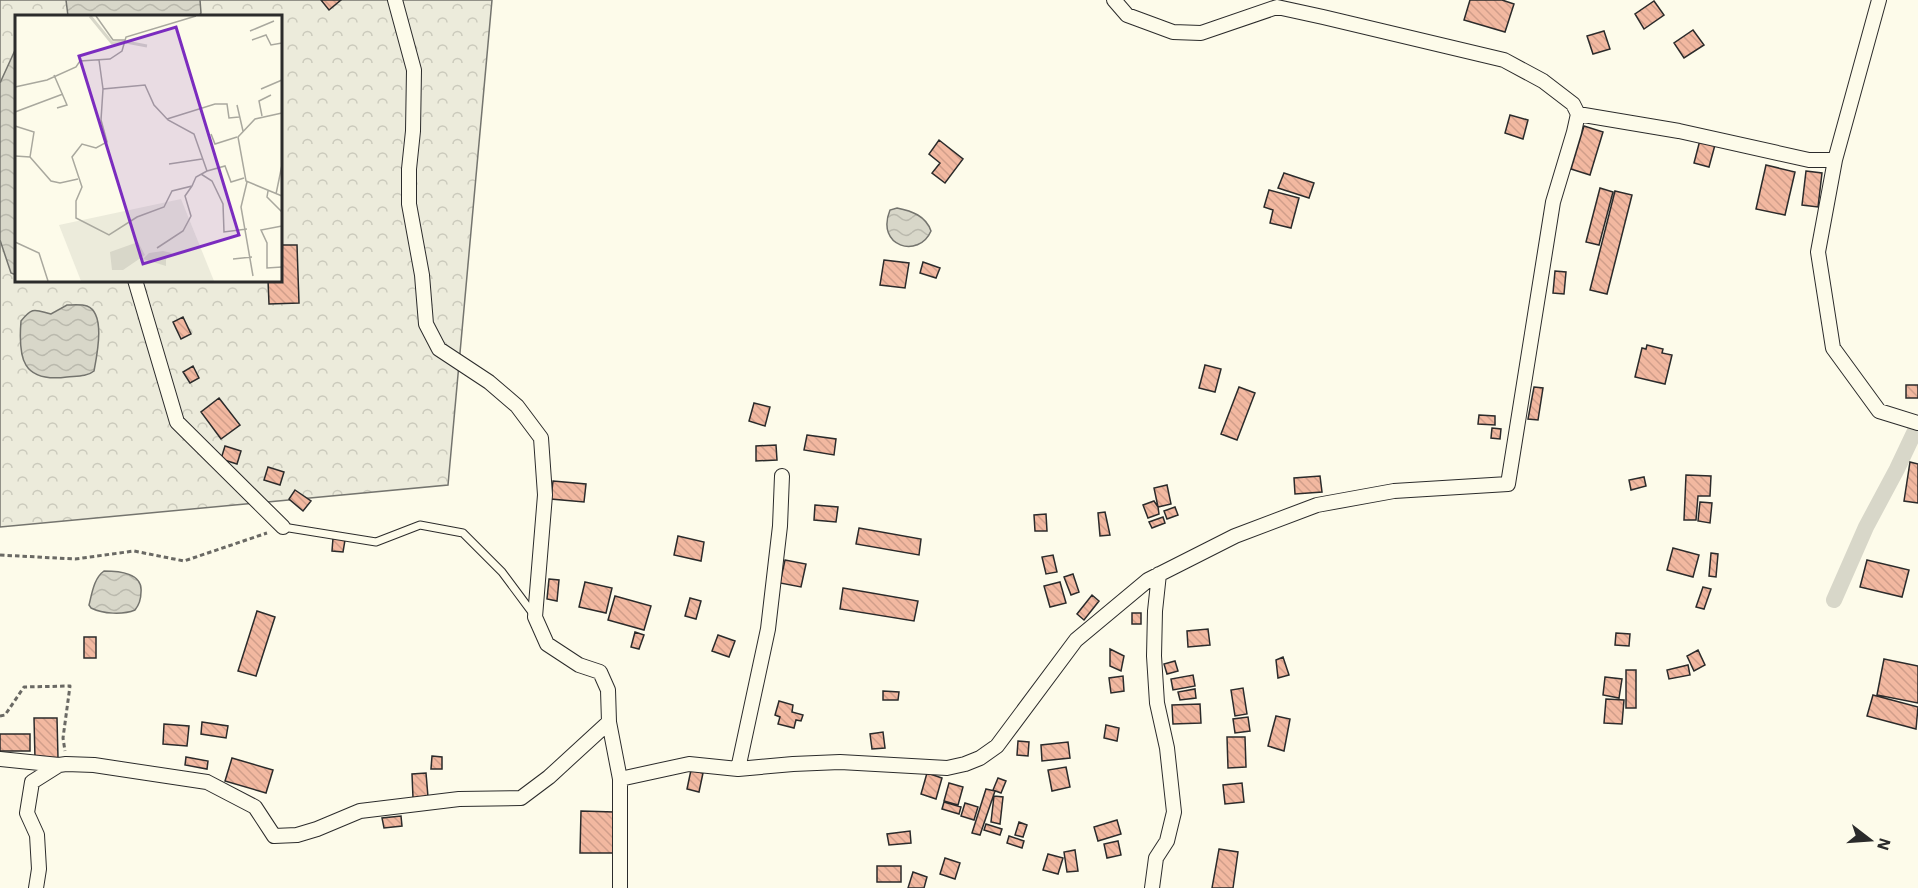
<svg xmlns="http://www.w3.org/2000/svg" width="1918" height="888" viewBox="0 0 1918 888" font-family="'IBM Plex Sans',sans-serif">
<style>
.forest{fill:url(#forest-crowns);stroke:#74746e;stroke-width:1.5;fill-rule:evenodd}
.water{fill:url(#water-waves);stroke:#74746e;stroke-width:1.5}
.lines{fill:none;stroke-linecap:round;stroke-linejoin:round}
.canal{stroke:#d8d7c9;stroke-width:16}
.building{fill:url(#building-back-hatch);stroke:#2b2b2b;stroke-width:1.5}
.lane-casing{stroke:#2b2b2b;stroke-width:9}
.street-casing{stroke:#2b2b2b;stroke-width:16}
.path{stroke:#6a6964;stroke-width:3;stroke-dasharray:4.5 3;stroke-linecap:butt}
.lane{stroke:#fdfbea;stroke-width:7}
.street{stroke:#fdfbea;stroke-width:14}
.inset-river{fill:none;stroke:#d8d7c9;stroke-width:3}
.inset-road{fill:none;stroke:#a9a89e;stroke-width:1.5}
.view{fill:#7b2cbf;fill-opacity:0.15;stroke:#7b2cbf;stroke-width:3}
.inset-edge{fill:none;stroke:#2b2b2b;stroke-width:3}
</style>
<defs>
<pattern id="forest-crowns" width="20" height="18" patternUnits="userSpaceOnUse" patternTransform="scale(1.5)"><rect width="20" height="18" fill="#ecebdb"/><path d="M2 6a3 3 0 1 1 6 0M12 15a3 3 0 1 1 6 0" fill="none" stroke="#cbcabc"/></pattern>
<pattern id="water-waves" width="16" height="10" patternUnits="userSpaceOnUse" patternTransform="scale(1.5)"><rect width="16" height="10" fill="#d8d7c9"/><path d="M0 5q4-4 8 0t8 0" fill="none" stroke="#bab9ad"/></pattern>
<pattern id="building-back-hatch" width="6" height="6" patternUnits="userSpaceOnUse" patternTransform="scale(1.5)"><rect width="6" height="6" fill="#f2b8a0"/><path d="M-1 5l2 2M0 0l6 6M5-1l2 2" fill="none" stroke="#d09e8a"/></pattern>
</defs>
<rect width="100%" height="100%" fill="#fdfbea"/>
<path class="forest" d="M0 0H492L448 485 0 527ZM16 16H280V280H16Z"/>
<path class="water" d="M66 0H200L201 13 199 16H68Z
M16 48V275L11 273 0 240V83Z
M897 208C912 211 926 216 931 231 919 259 875 247 890 210Z
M67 305C73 305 81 304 87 306 106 313 97 355 94 371 87 377 76 376 67 377 22 383 18 358 21 321 33 306 35 310 51 314Z
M104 571C119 571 143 573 141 592 141 599 139 605 135 610 123 615 103 614 91 608L89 605C92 593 94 578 104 571Z"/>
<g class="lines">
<path class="canal" d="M1834 600 1866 527 1897 469 1915 431"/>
</g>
<path class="building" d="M321 0H341L329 10Z
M1470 0H1502L1514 4 1505 32 1464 20Z
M1654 1 1664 15 1644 29 1635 14Z
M1693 30 1704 45 1684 58 1674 43Z
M1604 31 1610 49 1593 54 1587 36Z
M1510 115 1528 120 1523 139 1505 133Z
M1584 126 1603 132 1590 175 1571 169Z
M939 140 963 159 945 183 932 173 940 163 929 154Z
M1700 140 1715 145 1709 167 1694 163Z
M1766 165 1795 172 1785 215 1756 209Z
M1806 171 1822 173 1818 207 1802 205Z
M1284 173 1314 183 1309 198 1278 188Z
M1600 188 1613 192 1599 245 1586 242Z
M1269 190 1299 198 1291 228 1270 223 1273 210 1264 207Z
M1615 191 1632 195 1607 294 1590 290Z
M280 245H297L299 303 269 304 268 280H280Z
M884 260 909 263 905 288 880 285Z
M923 262 940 268 936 278 920 273Z
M1555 271 1566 272 1564 294 1553 293Z
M183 317 191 334 181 339 173 322Z
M1647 345 1663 349 1662 353 1672 355 1665 384 1635 377 1642 348 1646 349Z
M1205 365 1221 369 1215 392 1199 388Z
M193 366 199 378 190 383 183 372Z
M1906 385H1918V398H1906Z
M1239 387 1255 393 1237 440 1221 434Z
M1534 387 1543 388 1538 420 1528 419Z
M219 398 240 425 221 439 201 412Z
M754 403 770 407 765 426 749 421Z
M1479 415 1495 416V425L1478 424Z
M1492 428 1501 429 1500 439 1491 438Z
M807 435 836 439 834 455 804 450Z
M776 445 777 460 756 461V446Z
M225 446 241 451 237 464 221 459Z
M1910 462 1918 464V503L1904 501Z
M268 467 284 472 280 485 264 480Z
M1686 475 1711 476 1710 496H1698L1696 520H1684Z
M1320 476 1322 492 1295 494 1294 478Z
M1644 477 1646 486 1631 490 1629 480Z
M553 481 586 484 584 502 551 499Z
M1167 485 1171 504 1158 507 1154 488Z
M295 490 311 501 303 511 289 499Z
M1154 501 1158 507 1159 514 1148 518 1143 505Z
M1700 502 1712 503 1710 523 1698 521Z
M815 505 838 507 836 522 814 520Z
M1175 507 1178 515 1167 519 1164 511Z
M1105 512 1110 535 1100 536 1098 513Z
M1046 514 1047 531H1035L1034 515Z
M1163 517 1165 523 1152 528 1149 522Z
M859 528 921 539 919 555 856 544Z
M678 536 704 542 701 561 674 555Z
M333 538 345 540 343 552 332 551Z
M1673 548 1699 555 1693 577 1667 570Z
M1711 553 1718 554 1716 577 1709 576Z
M1053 555 1057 572 1046 574 1042 557Z
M785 560 806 564 801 587 780 583Z
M1867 560 1909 570 1902 597 1860 587Z
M1073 574 1079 592 1071 595 1064 577Z
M549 579 559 580 557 601 547 599Z
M585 582 612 588 606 613 579 607Z
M1060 582 1066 603 1050 607 1044 586Z
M1703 587 1711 589 1704 609 1696 607Z
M843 588 918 601 914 621 840 609Z
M1092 595 1099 601 1084 620 1077 614Z
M615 596 651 606 644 630 608 620Z
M690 598 701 601 696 619 685 616Z
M257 611 275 617 256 676 238 671Z
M1132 613H1141V624H1132Z
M1208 629 1210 645 1188 647 1187 631Z
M635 632 644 635 639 649 631 647Z
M1616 633 1630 634 1629 646 1615 645Z
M718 635 735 641 729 657 712 651Z
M84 637H96V658H84Z
M1110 649 1124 656 1121 671 1110 666Z
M1698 650 1705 665 1694 671 1687 656Z
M1283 657 1289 675 1278 678 1276 660Z
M1884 659 1918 666V703L1877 695Z
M1175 661 1178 671 1167 674 1164 664Z
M1688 665 1690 675 1669 679 1667 670Z
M1626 670H1636V708H1626Z
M1193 675 1195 686 1173 690 1171 679Z
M1123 676 1124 691 1111 693 1109 678Z
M1605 677 1622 679 1619 698 1603 695Z
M1243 688 1247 714 1235 716 1231 690Z
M1195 689 1196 698 1180 700 1178 692Z
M883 691 899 692 898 700H883Z
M1873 695 1918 707 1916 729 1867 716Z
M1606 699 1624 700 1622 724 1604 723Z
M779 701 793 705 792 712 803 715 801 721 796 720 794 728 778 724 780 717 775 715Z
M1200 704 1201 723 1173 724 1172 705Z
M1276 716 1290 719 1284 751 1268 746Z
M1248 717 1250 731 1235 733 1233 719Z
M34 718H57L58 758 35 759Z
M202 722 228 726 226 738 201 734Z
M164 724 189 726 187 746 163 744Z
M1106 725 1119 728 1117 741 1104 738Z
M883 732 885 748 872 749 870 734Z
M0 734H30V751H0Z
M1227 737H1245L1246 767 1228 768Z
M1018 741 1029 742 1028 756 1017 755Z
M1068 742 1070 758 1042 761 1041 745Z
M432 756 442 757V769H431Z
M186 757 208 761 207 769 185 765Z
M232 758 273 770 266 793 225 781Z
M1066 767 1070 787 1052 791 1048 770Z
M691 770 703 773 699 792 687 789Z
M426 773 428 797 413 798 412 774Z
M927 773 942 778 936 799 921 794Z
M998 778 1006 781 1001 793 993 790Z
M949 783 963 787 958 805 944 801Z
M1242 783 1244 802 1225 804 1223 785Z
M986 789 995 791 980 835 972 833Z
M994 796 1003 797 1000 824 991 822Z
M944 802 961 807 959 814 942 809Z
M965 803 978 807 974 820 961 816Z
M581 811 614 812 613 853H580Z
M401 816 402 826 384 828 382 818Z
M1117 820 1121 834 1098 841 1094 827Z
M1019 822 1027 825 1023 837 1015 835Z
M986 824 1002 829 1000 835 984 830Z
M910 831 911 843 889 845 887 834Z
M1009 836 1024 841 1022 848 1007 843Z
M1118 841 1121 855 1107 858 1104 844Z
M1219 849 1238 852 1233 888H1212Z
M1075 850 1078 871 1067 872 1064 852Z
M1048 854 1063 858 1058 874 1043 870Z
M945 858 960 863 955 879 940 874Z
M877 866H901V882H877Z
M913 872 927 877 924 888H908Z"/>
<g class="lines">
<defs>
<path id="lane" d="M283 527 376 542 420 525 463 533 502 572 534 615"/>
<path id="street" d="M395 0 414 70 413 131 409 169V204L422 275 426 324 439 349 489 382 517 406 541 438 545 495 535 617 547 644 579 665 600 672 608 690 609 722 620 779
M1879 0 1835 160 1818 252 1833 348 1879 411 1918 423
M1578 114 1679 131 1809 160H1835
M135 280 177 422 283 527
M0 759 59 765
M738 769 768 629 780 526 782 476
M36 888 39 869 37 835 27 813 32 782 59 765 66 764 94 765 207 782 255 807 274 836 297 835 317 829 360 811 459 799 521 798 549 777 609 722
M620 888V779L689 764 738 769 793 764 840 762 947 768 965 764 980 758 997 746 1076 640 1148 580 1235 536 1317 505 1394 491 1508 484 1553 202 1574 132 1578 114 1573 104 1543 81 1504 60 1323 17 1277 7 1201 33 1173 32 1127 15 1114 0
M1152 888 1156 858 1167 841 1174 812 1167 748 1157 703 1154 656 1155 611 1159 574"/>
</defs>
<use href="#lane" class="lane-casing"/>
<use href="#street" class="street-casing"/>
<path class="path" d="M0 555 75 559 134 551 184 561 267 533
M0 716 5 715 24 687 70 686 63 738 65 751"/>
<use href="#lane" class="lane"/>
<use href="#street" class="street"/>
</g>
<g transform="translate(15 15)">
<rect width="267" height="267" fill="#fdfbea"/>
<path d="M166 184 199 266H66L44 210Z" fill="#ecebdb"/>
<path d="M123 227 130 240 108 255H97L95 237ZM148 236 157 238 151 244V251L128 244 134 238Z" fill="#d8d7c9"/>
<path class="inset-river" d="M75 1 97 28 109 27M111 27 132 31"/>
<path class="inset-road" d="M81 1 98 25H110M235 16 259 6M237 25 251 20 256 30 267 28M84 45 88 74M39 60 52 90 42 93M0 72 32 65 61 52 65 46 95 44 107 36 111 22 181 1M246 74 267 65M222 90 228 116M0 97 48 79M267 98 240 104 223 122 231 166 267 181M247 101 244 86 256 80M152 104 200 89H212L214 103 224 102M0 111 19 117 15 142M196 119 200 129 222 122M0 141 15 142 36 166 45 168 63 164M154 149 187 144M192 156 181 162 177 171 157 176 149 192 122 202 94 220 61 203V186L67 172 57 142 67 129 81 133 92 127 86 105 88 74 130 70 139 90 153 105 179 119 192 156 210 151 216 167 229 163M186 159 197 166 208 189 209 217 232 214M232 167 226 192 238 261M253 176 252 182 267 197M261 179 267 150M267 211 246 215 252 228V253L267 252M0 227 24 238 33 266M142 233 168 216 176 201 170 181 177 171M218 244 237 242"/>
<path class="view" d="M161 12 224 220 128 249 64 41Z"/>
<rect width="267" height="267" class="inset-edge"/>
</g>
<g transform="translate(1870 840) rotate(107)" stroke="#fdfbea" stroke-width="4.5" paint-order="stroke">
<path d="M0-4.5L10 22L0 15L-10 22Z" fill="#2b2b2b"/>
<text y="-9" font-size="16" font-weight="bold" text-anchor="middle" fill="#2b2b2b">N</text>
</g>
</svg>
